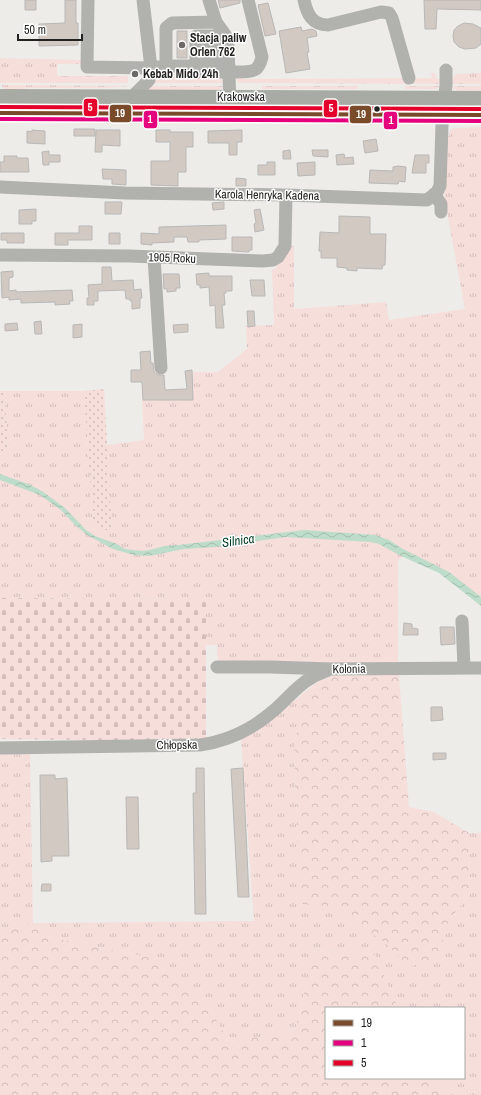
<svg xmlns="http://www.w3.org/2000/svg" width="481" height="1095" viewBox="0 0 481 1095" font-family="'Archivo Narrow',sans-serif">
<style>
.grass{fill:url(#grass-tufts)}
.forest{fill:url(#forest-crowns)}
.cemetery{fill:url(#cemetery-stones)}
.garden{fill:url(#garden-dots)}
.water{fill:url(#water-waves)}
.building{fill:#d1c9c2;stroke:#b9b8b6}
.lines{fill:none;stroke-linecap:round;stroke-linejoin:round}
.minor{stroke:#b1b2ad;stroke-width:13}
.major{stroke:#a8aba3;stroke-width:16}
.bus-1-casing{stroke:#fff;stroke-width:7}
.bus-2-casing{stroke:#fff;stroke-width:7}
.bus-3-casing{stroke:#fff;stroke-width:7}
.bus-1{stroke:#7a4b2a;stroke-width:4}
.bus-2{stroke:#e5007d;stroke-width:4}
.bus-3{stroke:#e4002b;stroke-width:4}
.poi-dot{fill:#6a6966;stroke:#fff;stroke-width:1.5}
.bus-dot{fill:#232220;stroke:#fff;stroke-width:1.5}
.labels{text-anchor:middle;stroke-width:3;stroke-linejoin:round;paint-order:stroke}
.poi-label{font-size:12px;font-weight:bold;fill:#232220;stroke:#fff;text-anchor:start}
.street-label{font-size:12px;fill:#232220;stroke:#fff}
.water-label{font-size:13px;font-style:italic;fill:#003d24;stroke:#fff}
.line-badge{stroke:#fff;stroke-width:1.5}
.badge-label{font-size:11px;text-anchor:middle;font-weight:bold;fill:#fff}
</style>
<defs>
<pattern id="grass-tufts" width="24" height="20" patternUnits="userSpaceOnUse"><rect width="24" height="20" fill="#f6dedb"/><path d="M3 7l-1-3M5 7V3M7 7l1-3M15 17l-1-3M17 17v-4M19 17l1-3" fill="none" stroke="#d3bebc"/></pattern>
<pattern id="forest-crowns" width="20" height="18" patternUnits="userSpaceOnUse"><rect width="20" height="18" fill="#f6dedb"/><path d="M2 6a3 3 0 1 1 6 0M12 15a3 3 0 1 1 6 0" fill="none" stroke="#d3bebc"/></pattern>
<pattern id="cemetery-stones" width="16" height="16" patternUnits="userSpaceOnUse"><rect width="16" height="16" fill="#f6dedb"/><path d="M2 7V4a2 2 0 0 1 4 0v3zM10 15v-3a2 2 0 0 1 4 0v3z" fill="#d3bebc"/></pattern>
<pattern id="garden-dots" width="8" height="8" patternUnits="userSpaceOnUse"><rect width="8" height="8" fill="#f6dedb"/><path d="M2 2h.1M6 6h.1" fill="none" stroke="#d3bebc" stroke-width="1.8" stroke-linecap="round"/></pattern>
<pattern id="water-waves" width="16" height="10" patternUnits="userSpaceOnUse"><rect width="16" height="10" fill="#bdddca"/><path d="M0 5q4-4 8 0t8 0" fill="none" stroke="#a2bdad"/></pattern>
</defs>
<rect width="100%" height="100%" fill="#edece9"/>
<path class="grass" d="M0 58 82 60V64H57V76H128V83H0Z
M168 72H185L193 76 219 77 222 80 223 83H153L161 74Z
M431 73H435L437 79H440L441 84 239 83 236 79 237 76 243 74V79L432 78Z
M481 73V84H451L452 78 457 74Z
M1 85 131 86 105 88H30L12 90 5 89Z
M151 86H223L220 90H148Z
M262 86H358L357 89H262Z
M405 86H440L436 89H405Z
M452 86H481V93L458 92Z
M481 127V600L449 572 406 554 398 560V664H218L217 645H206V600L0 598V451L8 452 5 391H84L93 524 112 533 107 445 144 440 142 400 193 398 192 372H218L247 349 246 326 274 325 272 270 275 269 290 247 294 246V309L386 302 389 320 465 309 447 212H444L446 136H449L450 130 454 128Z
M300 696 302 717 294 743 298 848 299 903 344 912 385 943 410 967 438 957 448 922 470 894 469 833H481V1095H454L432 1078H464V1008H398L375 955 314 950 295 1031 229 1042 203 997 147 957 49 937 33 923 0 928V753H30L33 923 254 921 241 740Z"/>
<path class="forest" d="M335 675H399L409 807 434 812 469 833 470 894 448 922 438 957 410 967 385 943 344 913 299 903 298 848 294 743 302 717 300 696 319 681Z
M33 923 49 937 147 957 203 997 229 1042 295 1031 314 950 375 955 398 1008H326V1078H432L454 1095H0V928Z"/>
<path class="cemetery" d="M0 598 206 600V741L0 739Z"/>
<path class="garden" d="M104 389 112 533 93 524 84 391Z
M0 391H5L8 452 0 451Z"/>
<path class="water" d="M0 474 28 484 42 491 65 508 86 530 95 536 117 544 125 549 142 551 150 550 164 546 178 545 304 530 375 535 389 540 403 549 449 572 481 597V606L439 573 401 556 379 544 371 542 286 537 216 547 184 549 149 556 134 555 113 549 87 535 74 524 61 510 40 495 0 480Z"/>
<path class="building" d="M25 0H36V10H25Z
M65 0H76V23H78V45L39 46V24L65 23Z
M218 0H240V3L220 8Z
M424 0H481V10L437 9 436 29H425Z
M268 3 276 34 265 36 258 5Z
M464 23 473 24 481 28V44L476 48 465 49 459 47 454 42 453 36 454 30 458 26Z
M301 27 302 31 312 29 316 31 317 36 307 38 309 52 307 53 310 69 286 73 279 31Z
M177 31H187V58H177Z
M74 129H95V136H74Z
M32 130 45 131V144L27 143V131L32 132Z
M96 130H120V146L102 145V152H95Z
M156 130H170V132H193V147H186V172H178V186L151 185V161H170V142H156Z
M242 130V142H237V155H229V143H208V131Z
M376 139 378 151 365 153 363 141Z
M290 150 291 159H283V151Z
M312 150H328V157L313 156Z
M49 151V155H60V162H49V165H43L42 152Z
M344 154 345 158 353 157 354 164 337 165 336 155Z
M415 155H429V163H426V173H412Z
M4 156H17V158H28L29 172H0V162H4Z
M267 162H275V175H258V165H267Z
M315 162V175L298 176 297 163Z
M398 166 406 167 405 182 399 181 398 184 369 183 370 170 393 171V167Z
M102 169 126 170V185L112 184V179H103Z
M236 178 246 179V186H236Z
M105 202H122L121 214H105Z
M224 202V209L213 210 212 203Z
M36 209V221H32V224H19V210Z
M260 209 264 230 255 232 254 224 256 223 254 210Z
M339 216 370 217V234H386L385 265H383L382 269 357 268V271L347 270V268L337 267V258H321V251H319L320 232 339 233Z
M226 225V239L199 240V242H188L187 237H174V242L152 243V245L141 244V233L159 234V227Z
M79 226H92V240H68V245H55V233H79Z
M1 233H24V243H7V240H1Z
M109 233H120V244H109Z
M232 237H252V250H249V252L232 251Z
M102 267H111L112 281 133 280 134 290 141 289 142 298H140V308L132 309V301H130V299H126L125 290 98 291V301H94V305H87V298H89L88 285 102 284Z
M13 271V277L9 278V291L16 290V292L72 290 73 301H69L70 304 55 305V302L21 303V299L9 300V297L2 298 1 272Z
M209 273V276H232V291H226V293H224L225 305H222L224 328H216L215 305 210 306 209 287 200 288V285H197L196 274Z
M163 274H179L180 288H176V291L167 292V289H164Z
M250 280H264L265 296H252Z
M247 311H254L255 326 248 327Z
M41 321 42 334H35L34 322Z
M17 323 18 330 5 331V324Z
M82 324V337L73 338V325Z
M188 324V332L174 333 173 325Z
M150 351 151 363H153L154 372 158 375H164L165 390 187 389 185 371 192 370 193 400H143L142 382H131V370H141L140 352Z
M404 623 412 624V628L418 629V635H403Z
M440 627H454L455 644 441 645Z
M431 707H442L443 720 431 721Z
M433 753H446V759L433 760Z
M196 768H204L206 914H195L193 793H196Z
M243 768 249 897H238L231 769Z
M40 775H55V779L67 778 69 856H52V861L41 862Z
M126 797H138L139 849H127Z
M42 884H51V891H41Z"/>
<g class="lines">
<path class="minor" d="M88 0 87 67 151 68 166 66H229
M209 0 216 22
M304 0C307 14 312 25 328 25L381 12 389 13 392 18 409 78
M196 46V36H226
M196 55H229
M166 66V28L172 23 216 22 226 36 228 46 230 106
M198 72H197L196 66V46H228
M220 72C227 72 251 73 256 69 260 66 261 61 262 57L248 0
M132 97 149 80 151 68 143 0
M0 187 125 193 286 195 427 200 437 192 440 186 442 125 446 85V70
M434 194 441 204V212
M0 255 129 256 263 261 273 260 278 257 285 246 286 195
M154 257 161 368
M462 621 464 668
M217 667H270L331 669 481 668
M0 748 200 745C227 741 251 730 272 712 285 702 296 686 311 678 317 674 324 672 331 669"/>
<path class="major" d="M0 97 481 99
M0 113 481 115"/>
<defs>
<path id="bus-1" d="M0 113 481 115"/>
<path id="bus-2" d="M0 119 481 121"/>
<path id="bus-3" d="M0 107 481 109"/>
</defs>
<use href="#bus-1" class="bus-1-casing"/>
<use href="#bus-2" class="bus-2-casing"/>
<use href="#bus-3" class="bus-3-casing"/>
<use href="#bus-1" class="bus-1"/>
<use href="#bus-2" class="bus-2"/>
<use href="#bus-3" class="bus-3"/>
</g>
<g class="poi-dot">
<circle cx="182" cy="45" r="4"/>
<circle cx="135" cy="74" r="4"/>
</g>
<circle class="bus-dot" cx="377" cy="109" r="3.5"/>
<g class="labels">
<g class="poi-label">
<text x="190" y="42">Stacja paliw<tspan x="190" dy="14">Orlen 762</tspan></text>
<text x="143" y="78">Kebab Mido 24h</text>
</g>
<g class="street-label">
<text x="241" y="101">Krakowska</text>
<text transform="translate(267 195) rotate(1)" y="4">Karola Henryka Kadena</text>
<text transform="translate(172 258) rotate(2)" y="4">1905 Roku</text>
<text transform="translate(349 669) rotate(-1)" y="4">Kolonia</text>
<text transform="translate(177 745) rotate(-1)" y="4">Chłopska</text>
</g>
<g class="water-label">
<text transform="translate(238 540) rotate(-8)" y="5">Silnica</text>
</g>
</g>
<g class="line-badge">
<rect x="83" y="98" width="15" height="19" rx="4" fill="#e4002b"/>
<rect x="323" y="99" width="15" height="19" rx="4" fill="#e4002b"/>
<rect x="109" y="104" width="23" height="19" rx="4" fill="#7a4b2a"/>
<rect x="349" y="105" width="23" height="19" rx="4" fill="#7a4b2a"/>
<rect x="143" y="110" width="15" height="19" rx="4" fill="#e5007d"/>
<rect x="383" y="111" width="15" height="19" rx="4" fill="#e5007d"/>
</g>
<g class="badge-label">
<text x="90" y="111">5</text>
<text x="331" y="112">5</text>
<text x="120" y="117">19</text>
<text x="361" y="118">19</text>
<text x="150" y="123">1</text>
<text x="391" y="124">1</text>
</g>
<rect x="325" y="1007" width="140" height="72" fill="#ffffff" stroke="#a7a7a6"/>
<rect x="333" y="1020" width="20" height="6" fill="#7a4b2a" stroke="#a7a7a6"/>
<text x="361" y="1027" font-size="12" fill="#232220">19</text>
<rect x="333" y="1040" width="20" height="6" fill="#e5007d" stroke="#a7a7a6"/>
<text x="361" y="1047" font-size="12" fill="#232220">1</text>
<rect x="333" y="1060" width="20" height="6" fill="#e4002b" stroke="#a7a7a6"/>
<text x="361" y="1067" font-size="12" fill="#232220">5</text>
<path d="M18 34v6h64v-6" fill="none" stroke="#232220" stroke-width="2"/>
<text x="24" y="34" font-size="12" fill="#232220" stroke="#ffffff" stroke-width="3" paint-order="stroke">50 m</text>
</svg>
